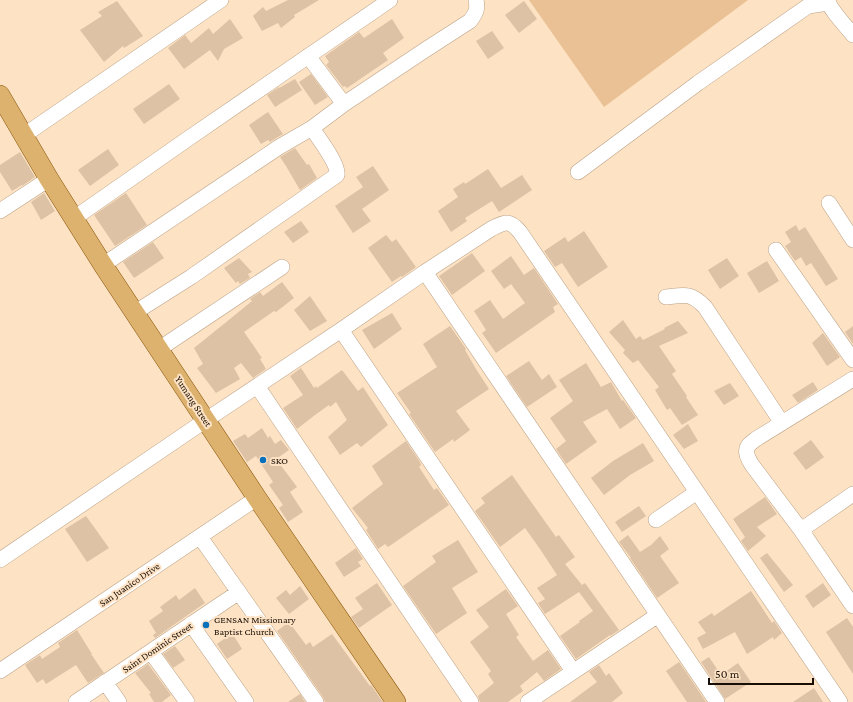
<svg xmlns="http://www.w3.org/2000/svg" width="853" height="702" viewBox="0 0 853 702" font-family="'Crimson Pro',serif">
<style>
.green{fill:#eac195}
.building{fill:#ddc2a5}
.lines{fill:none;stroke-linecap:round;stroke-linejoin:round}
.minor-casing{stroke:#baa084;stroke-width:16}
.major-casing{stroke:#8a570b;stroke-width:20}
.minor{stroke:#fff;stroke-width:15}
.major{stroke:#ddb26e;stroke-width:19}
.poi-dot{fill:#0970bc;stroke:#fde2c4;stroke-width:1.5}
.labels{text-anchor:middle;stroke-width:4;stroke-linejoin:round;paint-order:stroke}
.street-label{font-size:10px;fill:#180e05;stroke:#fde2c4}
.poi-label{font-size:10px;fill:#180e05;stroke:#fde2c4;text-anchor:start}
</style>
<rect width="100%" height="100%" fill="#fde2c4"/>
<path class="green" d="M529 0H748L604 107Z"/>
<path class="building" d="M288 0H319L294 15 295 17 281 28 278 23 262 31 253 16 263 7 266 11Z
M117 1 143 36 124 48 123 46 104 62 80 30 102 16 98 12Z
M524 1 537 19 519 33 505 15Z
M230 19 243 38 224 49 218 61 210 50 184 69 168 48 185 35 191 43 209 28 213 34Z
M392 19 404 38 383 53 388 60 347 88 345 86 343 87 326 65 329 62 325 56 359 32 364 38Z
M492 31 504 48 488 59 476 41Z
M311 74 328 97 315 105 299 82Z
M295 79 302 90 275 107 267 95 279 87V88Z
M169 84 180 99 144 124 133 109Z
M268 112 283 134 270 142 268 140 261 144 249 125Z
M295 148 307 165 309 164 317 178 300 190 286 166 280 157Z
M108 149 119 165 90 186 78 170Z
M20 152 35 177 22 186V185L12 191 0 172V165Z
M373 166 389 190 362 209 371 221 353 233 335 206 363 187 356 177Z
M488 169 501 188 522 175 532 190 499 212 492 201 465 218 467 221 451 232 438 211 458 197 453 189 464 182 465 184Z
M44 193 55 211 41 220 31 202Z
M126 193 147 225 115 246 94 215Z
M301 221 309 232 293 243 284 232Z
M796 225 799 231 805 227 838 279 826 286 811 263 806 266 801 257 795 261 785 246 791 242 785 232Z
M584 231 608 267 578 287 562 263 555 267 544 251 565 237 568 242Z
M386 235 392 242 396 239 416 267 402 277 401 276 392 282 368 248Z
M153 242 164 258 134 278 123 262Z
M472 253 485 271 452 295 439 276Z
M511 256 524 275 534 268 558 304 553 307 555 312 496 353 482 333 486 330 474 311 490 300 503 319 525 303 511 284 504 289 491 271Z
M239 258 252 272 248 274 250 278 240 284 238 281 236 283 224 268Z
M727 258 739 276 720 289 708 270Z
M767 261 779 281 759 293 747 273Z
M282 282 294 298 276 312 274 311 244 332 262 358 260 359 266 369 253 378 241 363 234 368 240 379 216 393 197 368 203 364 194 348 230 319 252 301 250 299 260 292 263 296Z
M310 296 327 321 310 331 294 310Z
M392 313 402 329 374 349 362 330Z
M623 320 636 339 640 336 643 340 665 329 664 328 678 321 688 333 659 346 676 371 672 374 687 396 686 397 698 415 682 425 670 408 667 410 655 390 659 387 638 360 633 363 623 353 625 350 609 332Z
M450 326 466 349 465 350 476 369 489 389 456 411 470 430 454 442 453 439 435 452 409 414 411 413 397 393 437 367 423 344Z
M853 326V344L845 332Z
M823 333 840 357 827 366 812 343Z
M529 361 542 380 549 374 557 387 527 407 506 376Z
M586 363 601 387 611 382 622 401 623 400 636 418 620 429 607 409 583 422 597 442 566 464 556 449 566 441 550 418 573 401 559 380Z
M301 368 314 388 316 386 317 388 342 370 358 391 363 387 388 425 361 447 357 443 340 455 328 437 347 420 336 402 330 407 329 405 315 415 297 429 283 408 303 395 290 376Z
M813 382 818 390 798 403 792 395Z
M730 383 739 396 724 405 714 391Z
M688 424 698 441 684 449 673 435Z
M262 428 268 438 270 436 275 444 281 440 289 450 276 459 297 487 290 492 303 512 288 522 279 508 283 505 269 485 273 482 256 456 247 462 233 441 245 434 248 438Z
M811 440 824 457 806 470 793 453Z
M406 441 420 462 421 465 419 467 434 490 437 488 449 505 388 547 385 544 378 549 366 530 368 528 352 508 383 484 372 466Z
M643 443 654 461 630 475 604 495 591 478 613 461Z
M512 475 556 537 559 535 575 557 565 564 582 585 585 583 619 630 610 636V635L576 659 560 636 580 622 579 621 593 611 579 592 545 614 538 603 545 599 537 588 557 575 540 549 525 528 500 547 475 511 485 503 481 498Z
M765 497 777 514 757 527 766 536 748 551 741 541 745 537 733 519Z
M639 506 646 516 622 532 615 522Z
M86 516 109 548 87 562 65 529Z
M628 535 640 552 651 545 660 536 669 549 660 556 679 583 657 598 630 558H631L619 542Z
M458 540 478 572 452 588 467 613 436 634 403 586 436 562 432 556Z
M356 548 363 559 358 562 361 566 344 577 335 563Z
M767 553 793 585 784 592 760 558Z
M377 583 392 605 359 628 351 617 363 609 355 598Z
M823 583 831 595 813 608 805 596Z
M300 586 309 599 289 614 276 598 286 590 290 595Z
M195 588 205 603 155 638 153 635 156 633 149 621 163 611 160 607 176 595 179 600Z
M506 589 518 606 506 614 519 635 516 637 533 661 548 650 561 669 544 681 537 672 520 686 523 691 508 702H480L478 696 494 683 488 674 491 671 470 642 489 627 476 610Z
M751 591 772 623 774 621 782 633 774 640 773 637 747 654 735 632 703 649 697 638 706 633 698 622 712 613 714 616Z
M847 618 853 627V674L826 632Z
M289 622 306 645 310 642 313 647 332 634 370 686 371 685 373 688 383 702H325L323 697 277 631Z
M77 630 92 654H91L104 673 88 683 76 665 46 684 43 679 37 683 25 665 40 655 42 659 60 647 58 643Z
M232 633 242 649 227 659 217 644Z
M175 646 185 660 173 668 163 654Z
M709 657 721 675 738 663 751 682 725 699 701 662Z
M679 662 686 672 706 702H687L666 671Z
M148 664 171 695 162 702H154L149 694 151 693 135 673Z
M599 665 606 676 609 673 623 693 612 702H570L597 682 589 672Z
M814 688 823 702H793Z
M300 694 305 702H288Z"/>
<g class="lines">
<defs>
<path id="minor" d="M828 0C829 9 847 27 853 35
M308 56 344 104
M23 136 221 0
M578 172 698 83 808 6 828 3
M829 203 853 240
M0 211 49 179
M73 219 189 138 390 0
M776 250 853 360
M103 265 279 147 312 128 344 104 425 50 470 21C476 13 478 9 476 0
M425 272 717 702
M666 297C685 295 690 292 705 307L782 423
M134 313 191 277 337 175C339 164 318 138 312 128
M341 330 573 671
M159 349 282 267
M853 379 756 439C754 441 750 443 748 446 744 452 749 460 752 465L801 530 853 606
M257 386 471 702
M656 520 697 492
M801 530 853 494
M200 537 316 702
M0 560 206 420 341 330 425 272 491 229C505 222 509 219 520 232L840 702
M191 624 246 702
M151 652 187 702
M0 671 257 498
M105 682 119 702
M76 702 239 592
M528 702 658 615"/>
<path id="major" d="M0 95 49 179 103 265 257 498 396 702"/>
</defs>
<use href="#minor" class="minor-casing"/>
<use href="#major" class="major-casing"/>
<use href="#minor" class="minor"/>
<use href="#major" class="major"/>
</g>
<g class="poi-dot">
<circle cx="263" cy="460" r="4"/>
<circle cx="206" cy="625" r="4"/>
</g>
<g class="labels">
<g class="street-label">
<text transform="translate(194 401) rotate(57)" y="4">Yumang Street</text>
<text transform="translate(129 584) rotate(-34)" y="4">San Juanico Drive</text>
<text transform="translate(157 647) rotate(-34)" y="4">Saint Dominic Street</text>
</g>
<g class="poi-label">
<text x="271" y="464">SKO</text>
<text x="214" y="623">GENSAN Missionary<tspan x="214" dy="12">Baptist Church</tspan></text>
</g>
</g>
<path d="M709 678v6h104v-6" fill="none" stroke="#180e05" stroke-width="2"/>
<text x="715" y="678" font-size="12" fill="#180e05" stroke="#fde2c4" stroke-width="3" paint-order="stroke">50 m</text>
</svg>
